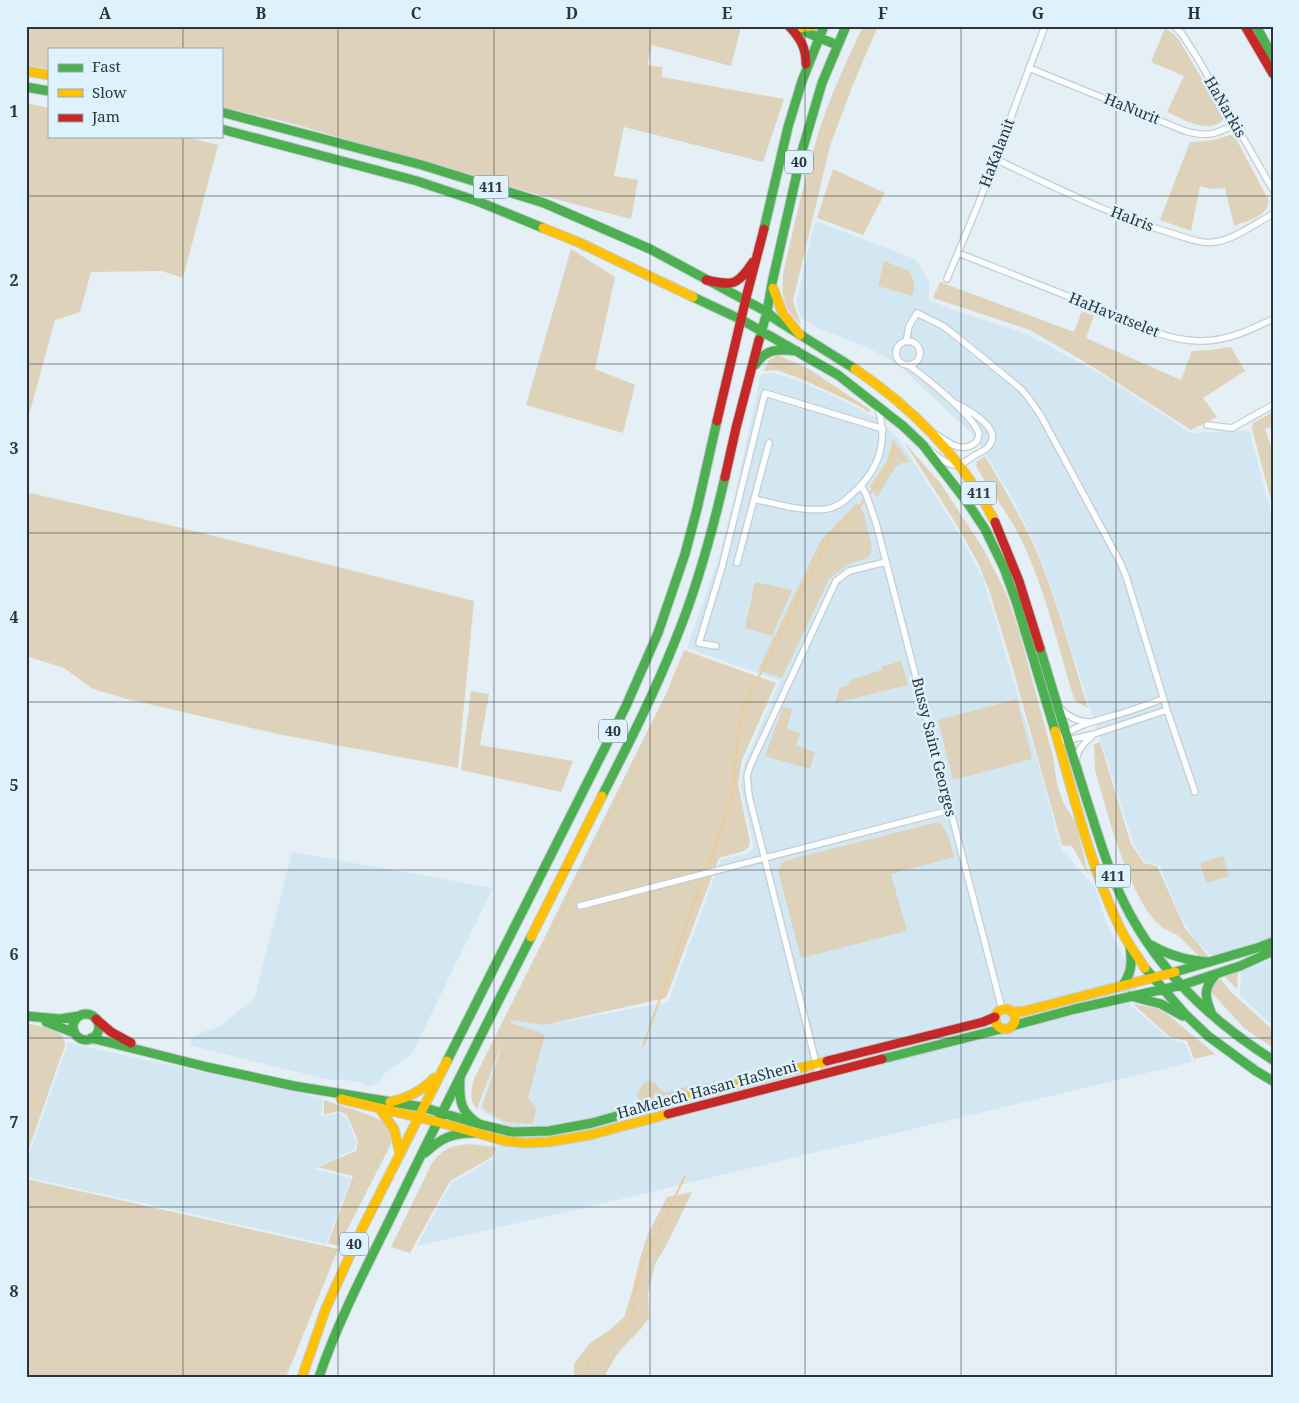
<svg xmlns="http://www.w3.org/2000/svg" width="1299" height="1403" viewBox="0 0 1299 1403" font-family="'Noto Serif',serif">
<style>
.built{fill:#d2e7f1}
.green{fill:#ded2bb}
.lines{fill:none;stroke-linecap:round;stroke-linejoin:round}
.stream{stroke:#eacc9a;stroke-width:2}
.street-casing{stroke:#c4cdd2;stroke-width:8}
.fast-casing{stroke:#c4cdd2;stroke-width:11}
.slow-casing{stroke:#c4cdd2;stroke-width:11}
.jam-casing{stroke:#c4cdd2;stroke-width:11}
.street{stroke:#fbfdfe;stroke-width:5.5}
.fast{stroke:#4caf50;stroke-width:9}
.slow{stroke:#ffc107;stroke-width:9}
.jam{stroke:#c62828;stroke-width:9}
.grid{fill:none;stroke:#2e353a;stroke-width:1;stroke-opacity:0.55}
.labels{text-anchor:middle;stroke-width:5;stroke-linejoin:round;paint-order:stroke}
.shield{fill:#ddf2fd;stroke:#626e74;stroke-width:1}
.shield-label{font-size:14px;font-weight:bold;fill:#2e353a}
.street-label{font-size:15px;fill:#2e353a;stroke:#ddf2fd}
.neatline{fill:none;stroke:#2e353a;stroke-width:2}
.grid-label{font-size:16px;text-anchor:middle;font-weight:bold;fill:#2e353a}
</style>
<rect width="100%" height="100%" fill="#e4f0f6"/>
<path class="built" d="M815 221 915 259 929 282V300L954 310 1027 334 1099 373 1191 433 1249 430 1273 520V939L1218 958 1209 953 1198 944 1179 914 1160 866 1145 862 1134 845 1049 580 1035 544 1015 503 984 451 971 433 899 365 867 347 820 329 801 318 796 304Z
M774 373 800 381 850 404 877 418 900 441 953 523 983 578 1042 776 1061 849 1095 887 1106 923 1122 955 1139 979 1130 1005 1170 1039 1186 1044 1192 1062 580 1209 417 1246 451 1183 493 1159 504 1124 479 1109 511 1019 544 1025 668 1002 721 859 745 854 753 849V842L740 784 745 762 780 681 687 648 719 557 735 495 760 378 762 374Z
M292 852 493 888 411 1055 388 1070 377 1083 368 1087 359 1082 335 1079 334 1081 192 1046 190 1038 200 1033 221 1026 255 997Z
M1273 959V1026L1240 995 1241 969Z
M68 1043 323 1098 321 1117 338 1113 346 1117 356 1142 355 1149 313 1169 351 1178 326 1244 26 1177V1163Z"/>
<path class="green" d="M26 26H738L741 27 731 66 652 45 647 65 662 67V77L784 99 763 162 624 127 614 176 638 180 631 219 506 186 287 122 221 107V49H49V69L26 65Z
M863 26H878L854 82 830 146 793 301 801 325C784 309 781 297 783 275 793 229 804 182 817 137 829 99 846 62 863 26Z
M1165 28 1174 34 1181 43 1221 112 1223 120C1208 135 1183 119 1167 112L1184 76 1151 62Z
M26 103 49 108V136H183L218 145 183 278 162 271 91 272 80 312 55 320 26 426Z
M1230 135 1235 137 1268 199C1271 216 1246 221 1234 226L1225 188 1211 189 1200 186 1191 231 1160 220 1190 142C1204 142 1216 140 1230 135Z
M833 169 885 193 863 235 817 218Z
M571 249 615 277 595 369 635 385 623 433 526 405Z
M884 261 909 271C914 280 916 286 912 296L878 286Z
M940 282 1074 332 1082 311 1094 316 1086 338 1181 380 1192 351 1210 350 1231 347 1245 371 1203 398 1217 417 1191 430 1085 362 1030 330 933 298Z
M778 355 809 369 872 411 801 379 776 370 764 371 769 360Z
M1273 412V426L1265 429 1273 452V461L1271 466 1273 473V508L1252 429 1253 423Z
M893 439 910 462 902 463 895 468 877 497 870 486 887 461Z
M904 442 941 484 984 550 1006 593 1018 628 1053 756 1057 784 1063 802 1076 823 1088 874 1072 846 1062 845 1011 662 989 590 978 563 955 522Z
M985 456C1002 485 1019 513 1033 543 1056 595 1071 654 1088 708L1077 702 1074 699C1059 649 1047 597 1026 550 1014 521 993 495 977 468L976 462Z
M26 492 182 528 474 601 458 768 278 734 127 699 93 689 64 668 26 656Z
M856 504 859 505 864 515 872 547 870 555 865 559 848 564 829 579 782 678 758 670 821 540Z
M755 582 792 590 772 636 745 628Z
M684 650 776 683 742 760 738 784 750 842 749 847 744 851 719 858 666 998 544 1025 511 1020 510 1023 545 1034 528 1098 537 1108 532 1124 505 1122 482 1108 504 1039 477 1109C469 1100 471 1091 474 1079L667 692Z
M901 661 908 685 835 703 840 687 846 686 853 679 882 670 881 667Z
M471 691 489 694 480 745 573 761 561 792 461 770Z
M1017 699 1032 759 953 780 938 720Z
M783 707 792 709 787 729 800 733 796 746 815 752 810 769 765 756Z
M1100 742 1131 844 1144 863 1157 866 1185 928 1209 957 1203 960 1177 935 1163 928 1156 922 1145 908 1135 889 1123 861 1111 826 1095 770 1094 747 1093 745Z
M938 822C949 830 950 845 954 857L891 874 907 931 801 958 778 870 784 861Z
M1223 856 1229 876 1206 883 1200 863Z
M1238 970 1237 989 1223 975Z
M1220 978 1230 991 1273 1030V1048L1244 1028 1210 991 1212 983Z
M1133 1004 1156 1008 1167 1014 1215 1054 1194 1059 1187 1041 1170 1037Z
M26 1023 52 1029 63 1036 65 1045 26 1157Z
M650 1080C657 1083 659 1089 665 1093 678 1089 706 1079 718 1085L639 1106 637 1093 644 1083Z
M324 1100C337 1105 381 1116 387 1125 391 1131 391 1138 391 1144L339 1246 328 1243 353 1176 318 1167 356 1151 358 1141 347 1115 338 1111 324 1115Z
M469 1144 497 1147 492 1157 450 1181 410 1253 391 1247 432 1163C444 1148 450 1146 469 1144Z
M26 1179 338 1249 286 1377H26Z
M692 1192 666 1246 655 1264 648 1294 649 1318 640 1330 624 1346 616 1356 606 1373V1377H574V1364L589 1344 611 1329 624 1317 632 1292 640 1258 648 1234 667 1197Z"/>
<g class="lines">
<path class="stream" d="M772 363C795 371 816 382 838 393 848 399 859 404 869 411
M868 496 886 472 895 448
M706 872 731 803 734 785 737 743 743 708 831 535 857 510 865 499
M643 1046 704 876
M582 1377 590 1358 607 1341 625 1327 633 1313 636 1289 644 1260 685 1176"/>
<defs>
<path id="street" d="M1174 26 1182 34 1198 59 1273 190
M1029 68 1185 131C1207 137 1215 135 1235 124
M995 159C1053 186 1111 216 1174 234 1187 238 1201 244 1215 242 1233 240 1256 223 1273 214
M958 253C1003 271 1048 288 1093 306 1127 320 1163 341 1201 341 1227 341 1250 330 1273 319
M947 279 978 205 1045 26
M896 353a12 12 0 1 1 24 0a12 12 0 1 1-24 0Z
M906 342 909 326 917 313 943 326 951 332 998 370 1021 389 1028 397 1041 416 1120 562 1126 576 1167 710 1195 792
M908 365C924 376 976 418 979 434 978 441 976 443 970 446 957 451 947 441 937 435
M1207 425 1232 428 1273 405
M931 451C937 456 945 464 954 465 962 466 967 460 974 456 978 453 984 451 987 448 1006 430 970 411 957 404
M861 486 866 494 876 523 1002 1009
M754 499C777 504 803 512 826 509 836 508 845 501 852 494 880 469 889 441 877 405
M737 563 769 443
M716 646 699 643 722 567 765 393 883 429
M1059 707C1067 716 1077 722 1090 722
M1058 740C1074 724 1104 719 1126 712 1139 708 1151 703 1163 699
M1065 741 1094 734 1167 710
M1076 761C1077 750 1084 743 1092 736
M580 906 950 810
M819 1075 749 796 747 776 750 766 836 581 849 571 886 562"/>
<path id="fast" d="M1256 26 1273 57
M796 28 837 45
M26 87 49 91
M221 112 422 165 544 203 650 249 767 312 775 319 855 369
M221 129 417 181 477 201 543 228
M764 229 788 127 802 81 824 26
M693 297 742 320 838 375 903 426 923 445 967 502 985 529 1004 568 1016 601 1055 731
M759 340 767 312 772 283 802 151 822 83 846 26
M755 365C766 348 779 349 797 351
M1040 648C1056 701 1072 754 1089 807 1101 844 1112 882 1131 916 1164 976 1216 1024 1273 1060
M602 796C628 745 654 694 675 641 697 588 712 533 725 477
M1151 945C1170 956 1188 961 1210 962
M1145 968 1185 1014 1208 1036 1256 1071 1273 1081
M1175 972 1260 947 1273 942
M1123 985C1132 972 1132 962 1130 947
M1130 996 1161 1004 1183 1016
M1211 1012C1204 995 1204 988 1216 974
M73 1027a13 13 0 1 1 26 0a13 13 0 1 1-26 0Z
M26 1016 60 1019 79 1016
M46 1022 75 1033
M1012 1026 1075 1009 1182 985 1240 966 1273 951
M91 1038 207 1067 294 1086 422 1107 479 1124 512 1132 549 1131 592 1123 649 1107
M882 1059 1001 1029
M447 1061 626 706 658 633 685 554 697 509 717 421
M460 1079C459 1100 460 1112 479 1124
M425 1153C441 1138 452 1133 474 1133
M319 1377C338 1321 366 1268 392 1215 437 1121 484 1029 531 937"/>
<path id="slow" d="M797 28 813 26
M26 71 49 75
M543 228 578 242 693 297
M773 288 783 314 800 335
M855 369C914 409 963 459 995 522
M1055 731C1074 796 1090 865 1119 926 1126 941 1136 954 1145 968
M531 937 602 796
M995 1019a10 10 0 1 1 20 0a10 10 0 1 1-20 0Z
M1012 1012 1025 1011 1175 972
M341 1099 438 1122 505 1141 524 1143 548 1142 590 1135 668 1114
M390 1102C408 1098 422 1091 434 1078
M649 1107 827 1061
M380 1109 394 1129 400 1154
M302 1377 326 1308 361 1231 447 1061"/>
<path id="jam" d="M789 26C800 38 806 47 806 64
M1245 26 1273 74
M706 280C733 286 737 286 753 262
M717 421 747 294 764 229
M725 477 736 428 759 340
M995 522 1019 581 1040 648
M96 1019 111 1032 131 1043
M827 1061 983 1022 995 1017
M668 1114 882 1059"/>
</defs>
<use href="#street" class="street-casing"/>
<use href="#fast" class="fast-casing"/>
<use href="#slow" class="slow-casing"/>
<use href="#jam" class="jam-casing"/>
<use href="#street" class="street"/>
<use href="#fast" class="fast"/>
<use href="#slow" class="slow"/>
<use href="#jam" class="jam"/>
</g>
<path class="grid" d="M183 26V49M338 26V1377M494 26V1377M650 26V1377M805 26V1377M961 26V1377M1116 26V1377M183 136V1377M26 196H1273M26 364H1273M26 533H1273M26 702H1273M26 870H1273M26 1038H1273M26 1207H1273"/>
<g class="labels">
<g class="shield">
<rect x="785" y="150.5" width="28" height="23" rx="4"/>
<rect x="473.5" y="175.5" width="35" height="23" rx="4"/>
<rect x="961.5" y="481.5" width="35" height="23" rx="4"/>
<rect x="599" y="719.5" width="28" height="23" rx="4"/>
<rect x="1095.5" y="864.5" width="35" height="23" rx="4"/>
<rect x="340" y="1232.5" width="28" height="23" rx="4"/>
</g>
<g class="shield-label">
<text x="799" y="167">40</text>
<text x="491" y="192">411</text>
<text x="979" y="498">411</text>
<text x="613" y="736">40</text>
<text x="1113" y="881">411</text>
<text x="354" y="1249">40</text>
</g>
<g class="street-label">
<text transform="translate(1225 107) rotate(60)" y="5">HaNarkis</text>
<text transform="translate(1132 109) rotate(22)" y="5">HaNurit</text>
<text transform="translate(997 153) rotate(-69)" y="5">HaKalanit</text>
<text transform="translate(1132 219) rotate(21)" y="5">HaIris</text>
<text transform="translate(1114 315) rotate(22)" y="5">HaHavatselet</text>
<text transform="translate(934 747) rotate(76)" y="5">Bussy Saint Georges</text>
<text transform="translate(707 1090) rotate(-15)" y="5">HaMelech Hasan HaSheni</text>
</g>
</g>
<rect width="1299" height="1403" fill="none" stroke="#ddf2fd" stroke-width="55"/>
<rect x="48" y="48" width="175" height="90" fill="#ddf2fd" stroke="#97a6af"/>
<rect x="58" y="64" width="25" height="8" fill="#4caf50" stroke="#97a6af"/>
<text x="92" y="72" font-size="15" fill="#2e353a">Fast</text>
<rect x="58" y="89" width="25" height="8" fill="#ffc107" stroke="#97a6af"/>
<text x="92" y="98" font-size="15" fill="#2e353a">Slow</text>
<rect x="58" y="114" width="25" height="8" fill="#c62828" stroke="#97a6af"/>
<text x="92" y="122" font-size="15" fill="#2e353a">Jam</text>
<rect x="28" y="28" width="1244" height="1348" class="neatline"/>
<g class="grid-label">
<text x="105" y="19">A</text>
<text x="261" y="19">B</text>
<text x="416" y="19">C</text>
<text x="572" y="19">D</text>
<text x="727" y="19">E</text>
<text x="883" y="19">F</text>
<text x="1038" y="19">G</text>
<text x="1194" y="19">H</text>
<text x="14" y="117">1</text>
<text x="14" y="286">2</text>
<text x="14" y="454">3</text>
<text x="14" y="623">4</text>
<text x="14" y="791">5</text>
<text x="14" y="960">6</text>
<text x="14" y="1128">7</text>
<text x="14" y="1297">8</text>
</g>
</svg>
